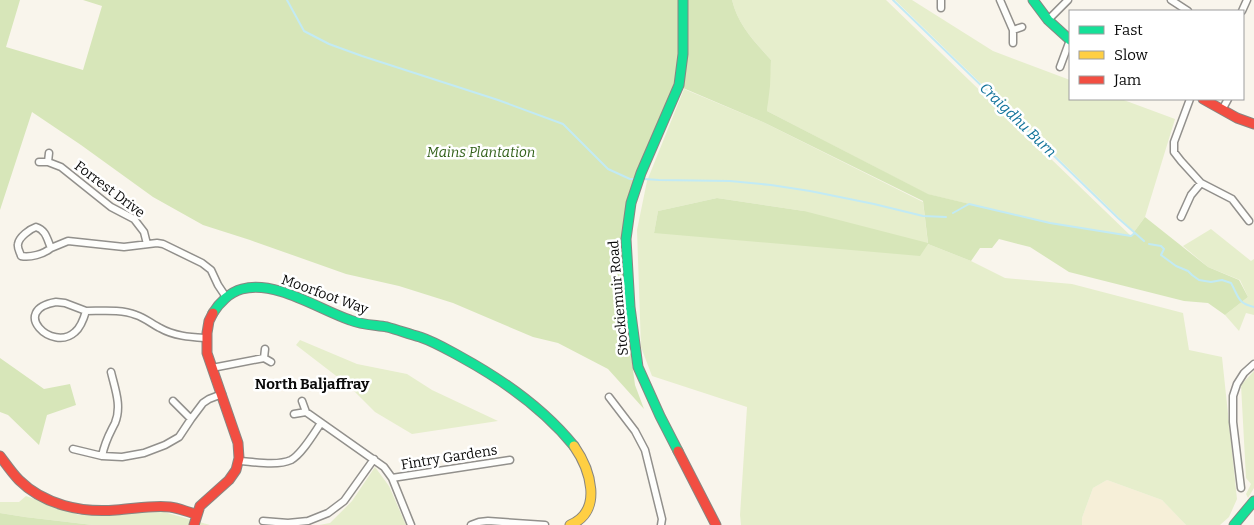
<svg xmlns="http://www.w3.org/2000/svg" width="1254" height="525" viewBox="0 0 1254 525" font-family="Bitter,serif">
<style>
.farmland{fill:#f6efd8}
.green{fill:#e6eecc;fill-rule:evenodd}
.forest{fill:#d7e6b9}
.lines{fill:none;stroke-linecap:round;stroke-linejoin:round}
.stream{stroke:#c2eaf4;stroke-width:2}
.street-casing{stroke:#92908c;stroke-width:9}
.fast-casing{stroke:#888682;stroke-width:11}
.slow-casing{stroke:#888682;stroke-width:11}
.jam-casing{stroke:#888682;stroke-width:11}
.street{stroke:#fefefc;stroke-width:6}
.fast{stroke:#16e098;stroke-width:9}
.slow{stroke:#ffcf43;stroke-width:9}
.jam{stroke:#f24e42;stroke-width:9}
.labels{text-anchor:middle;stroke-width:5;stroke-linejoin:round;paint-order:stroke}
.park-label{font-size:14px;font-style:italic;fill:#33611a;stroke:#fff}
.street-label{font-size:14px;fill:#0a0a0a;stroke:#fff}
.water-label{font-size:15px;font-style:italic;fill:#13749b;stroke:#fff}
.neighbourhood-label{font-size:15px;font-weight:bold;fill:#0a0a0a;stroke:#fff}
</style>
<rect width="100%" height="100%" fill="#f9f5ec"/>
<path class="farmland" d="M1107 480 1162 500 1186 525H1082V518L1093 488Z"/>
<path class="green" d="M732 0H886L1131 236 1050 223 927 194 767 111 771 60C754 41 738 25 732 0Z
M895 0H912L993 51 1070 80V99H1121L1175 119 1145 217 1134 232Z
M684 89 765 123 923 202 928 244 971 261 1005 278 1072 284 1183 313 1189 350 1222 357 1237 499 1229 517 1220 525H1186L1162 500 1107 480 1093 488 1082 518V525H741L740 515 747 407 652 376 641 347 637 230 647 181ZM717 198 804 211 654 233 658 211Z
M1211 229 1251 261 1254 259V315L1246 313 1239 331 1225 315 1248 297 1240 280 1208 267 1183 246Z
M300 340 357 364 407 374 432 390 498 421 412 434 375 412 348 385 296 345Z
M1254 371V488L1248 498 1246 494 1251 484 1246 478 1241 385Z
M375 467 389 486 406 525H319L330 523 352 501Z
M26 496 79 515 164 512 210 525H93L25 517 0 513V502H19Z"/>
<path class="forest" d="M0 0H20L6 47 83 70 102 6 83 0H732C738 25 754 41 771 60L770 86 767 111 928 194 1050 223 1131 236 1145 217 1208 267 1239 280 1248 297 1225 315 1208 303 1184 301 1069 272 1030 247 999 239 992 248H980L971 261 928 244 920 256 654 233 658 211 717 198 804 211 928 243 923 201 765 123 676 85 627 200 624 227 626 318 635 385 644 409 608 369 558 343 533 337 453 303 399 286 346 274 250 240 203 225 153 197 81 145 32 112 0 210Z
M0 358 44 389 70 384 76 405 47 415 39 445 8 415 0 412Z
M0 513 25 517 93 525H0Z"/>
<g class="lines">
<path class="stream" d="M287 0 304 31 329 44 362 56 498 100 563 124 608 169 630 179H634
M893 0 1118 218 1144 241
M644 179 659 180 730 181 771 185 810 191 874 204 923 216 946 217
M953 213 969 204 1050 223 1131 236 1135 233
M1149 244 1161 246 1164 249 1161 255 1176 266 1188 271 1192 275 1199 280 1211 282 1222 280 1231 283C1239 297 1237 303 1254 307"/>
<defs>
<path id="street" d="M1000 0 1013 30V43
M1171 0 1188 11
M941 8V0
M1242 11 1247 0
M1048 20 1068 0
M1013 30 1022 27
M1060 67 1070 40
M1190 99 1174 142V152L1181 161 1201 183 1232 199 1249 221
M1222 110 1228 99
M39 162H48L61 167 111 207 134 219 144 232 147 244
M48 162 49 153
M1181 217 1191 195 1201 183
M36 227C46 230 47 239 51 248 44 254 30 258 21 256 20 252 17 248 18 244 19 237 30 229 36 227Z
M51 248 68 241 124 247 157 243 163 244 202 263 211 270 218 285 226 297
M56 302 65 303 86 311C84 318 81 327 75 332 52 353 9 310 56 302Z
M86 311C102 311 121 309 136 315 145 318 152 324 160 328 174 336 190 337 205 338
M264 358 265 349
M212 368 264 358 271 362
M609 397 635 431 645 450 662 519 661 525
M173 401 191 419
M302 401 306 412 384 467 392 478 411 525
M294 414 306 412
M73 449 102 456 122 457 144 453 165 445 179 437 191 419 203 403 209 399 222 394
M102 456C105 441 109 435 115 423 122 406 115 389 111 372
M240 461C254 462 278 466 291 460 302 454 314 433 321 423
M392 478 510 460
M1241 488 1233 422V396L1237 384 1244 373 1254 364
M263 521 288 523 308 521 328 513 344 501 374 459
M471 525 479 522 488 521 545 525"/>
<path id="fast" d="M1033 0 1048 20 1070 40
M213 313C219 303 230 292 242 289 276 280 318 309 350 320 362 325 375 325 387 327 398 330 409 334 420 337 435 342 448 350 461 357 503 380 544 409 574 446
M678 451 660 416 638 367 630 307 626 239 631 203 641 173 679 85 683 54V0
M1234 525 1254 501"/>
<path id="slow" d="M570 525C604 511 590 469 574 446"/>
<path id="jam" d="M1203 99 1237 118 1254 124
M678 451 716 525
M0 456C6 464 12 473 19 480 44 505 82 513 116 510 134 509 152 505 170 507 179 508 187 512 196 514
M194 525 200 506 229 480 236 470 239 458 238 443 207 353V333L209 321 213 313"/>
</defs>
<use href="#street" class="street-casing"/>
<use href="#fast" class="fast-casing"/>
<use href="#slow" class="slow-casing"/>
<use href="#jam" class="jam-casing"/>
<use href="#street" class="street"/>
<use href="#fast" class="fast"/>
<use href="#slow" class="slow"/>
<use href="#jam" class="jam"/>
</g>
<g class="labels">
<g class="park-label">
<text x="481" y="157">Mains Plantation</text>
</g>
<g class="street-label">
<text transform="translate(110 189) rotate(37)" y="5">Forrest Drive</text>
<text transform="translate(325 294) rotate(20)" y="5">Moorfoot Way</text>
<text transform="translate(618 298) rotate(-95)" y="5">Stockiemuir Road</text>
<text transform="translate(449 457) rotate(-9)" y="5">Fintry Gardens</text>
</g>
<g class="water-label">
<text transform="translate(1018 120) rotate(44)" y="5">Craigdhu Burn</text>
</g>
<g class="neighbourhood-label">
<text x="312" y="389">North Baljaffray</text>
</g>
</g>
<rect x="1069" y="10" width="175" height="90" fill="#ffffff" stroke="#9d9d9d"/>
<rect x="1079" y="26" width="25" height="8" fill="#16e098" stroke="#9d9d9d"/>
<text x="1114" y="35" font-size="15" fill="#0a0a0a">Fast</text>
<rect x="1079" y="51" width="25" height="8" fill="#ffcf43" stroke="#9d9d9d"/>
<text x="1114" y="60" font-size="15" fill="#0a0a0a">Slow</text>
<rect x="1079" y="76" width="25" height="8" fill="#f24e42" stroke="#9d9d9d"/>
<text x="1114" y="85" font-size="15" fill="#0a0a0a">Jam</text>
</svg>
